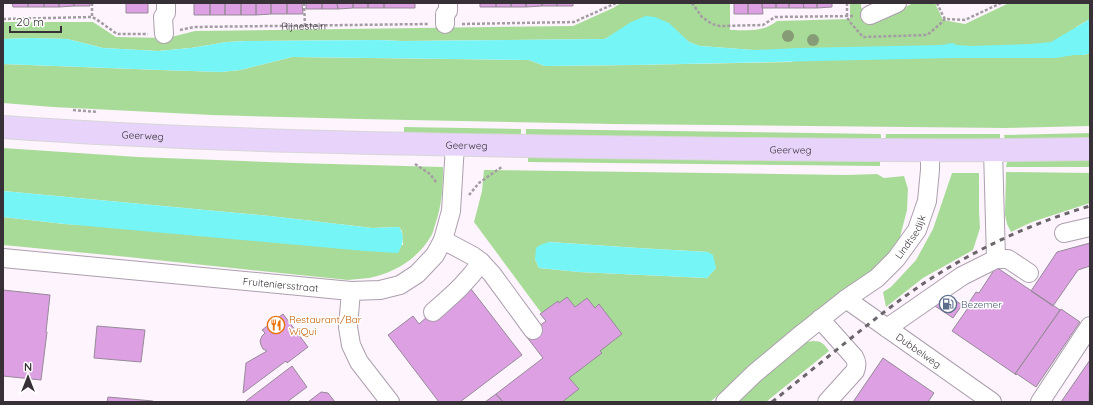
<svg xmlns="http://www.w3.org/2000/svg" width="1093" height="405" viewBox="0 0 1093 405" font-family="Quicksand,sans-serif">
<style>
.green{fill:#a9db98;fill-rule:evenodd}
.water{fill:#75f5f6}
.building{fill:#dca0e3;stroke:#978a98}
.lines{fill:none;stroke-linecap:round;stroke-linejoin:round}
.minor-casing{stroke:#ac9fae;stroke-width:20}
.major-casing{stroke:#d7d6d7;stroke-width:24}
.path{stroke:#a39ca3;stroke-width:2.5;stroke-dasharray:3 2;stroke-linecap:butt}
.minor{stroke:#fff;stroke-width:18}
.major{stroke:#e8d4fb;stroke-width:22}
.rail{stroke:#6c666c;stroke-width:3;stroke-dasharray:5 5;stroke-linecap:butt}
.tree{fill:#859c77}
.labels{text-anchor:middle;stroke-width:3;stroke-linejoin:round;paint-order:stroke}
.street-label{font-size:10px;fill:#373137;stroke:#fff}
.service-label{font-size:10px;fill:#4e5e75;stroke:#fff;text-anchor:start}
.food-label{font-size:10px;fill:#c56008;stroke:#fff;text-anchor:start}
</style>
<rect width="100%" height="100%" fill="#fdf4fd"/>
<path class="green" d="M621 3H730V30C748 30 762 33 777 21L850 19V4L852 3H861V7L870 22 914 3H935L943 20 965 24 1009 3H1090V19L1076 27 1084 55 1090 53V126L1005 128 613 124 360 119 212 115 53 107 3 103V64L161 70 221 72 240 70 292 57 529 60 545 66 633 65 794 62 753 50 700 46 689 42 682 36 617 32 605 39 403 41 378 40 246 41 227 42 191 48 158 51 103 48 67 39 32 38 3 39V22H93L116 37 167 38 195 31 573 26 613 8Z
M404 127 521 129V136L404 135Z
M526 129 880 134 881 135V140L526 136Z
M1090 133V139L1005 141 1004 135Z
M886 134H1000V140L885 142Z
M3 148 138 157 295 163 443 167C443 186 442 206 435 225 434 228 433 233 431 236 418 259 394 273 369 278 362 279 355 279 348 280L128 257 3 245V217L65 224 403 245 402 231 399 227 372 228 270 216 3 191Z
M528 155 880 160V166L528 162Z
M1090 159V167H1006L1007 162 1011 161Z
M484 170 846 175 877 174 884 178 904 176 908 189 907 210 900 237 872 276 776 346 710 402H558L548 322 474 222 482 191ZM549 242 638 248 708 252 716 268 707 278 579 272 539 268 535 259Z
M1006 172 1090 173V203L1032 222 1011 232 1007 224 1005 215Z
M952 173H979V211L980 228 973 250 923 278 886 307 883 292 891 287 916 260 933 229Z
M813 341C822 341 824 344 829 351L766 402H735L787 357 807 342Z"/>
<path class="water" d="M646 16 655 17 669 23 689 42 700 46 754 50 799 48 942 45 952 43 957 45 971 46 1031 44 1051 42 1090 19V53L1084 55H1074L1056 58H953L633 65 545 66 529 60 292 57 240 70 221 72 161 70 3 64V39L32 38 67 39 103 48 158 51 191 48 227 42 246 41 378 40 403 41 605 39 631 22Z
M3 191 270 216 372 228 399 227C405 235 403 245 398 253L365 251 65 224 3 217Z
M549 242 638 248 708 252 713 255 716 268 707 278 579 272 539 268 535 259 536 248 540 245Z"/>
<path class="building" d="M12 3H28V7H13Z
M28 3H44V7H28Z
M44 3H59V7H44Z
M59 3H74V6L59 7Z
M74 3H90V6H74Z
M126 3H148V13H126Z
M194 3H210V15H194Z
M210 3H225V15H210Z
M225 3H241V15H225Z
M241 3H256V15H241Z
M256 3H271V14L256 15Z
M271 3H287V14H271Z
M287 3H302L303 14H287Z
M306 3H322V9H306Z
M322 3H337L338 9H322Z
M337 3H353V8L338 9Z
M353 3H368V8H353Z
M368 3H384V8H368Z
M384 3H415V8H384Z
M480 3H496V7H480Z
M496 3H511V7H496Z
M511 3H526V7H511Z
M526 3H542V6L526 7Z
M542 3H557V6H542Z
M557 3H573V6H557Z
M734 3H748V14H734Z
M748 3H762L763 14H748Z
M762 3H776V8H762Z
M776 3H789V8H776Z
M789 3H803L804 8H789Z
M803 3H817V8H804Z
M817 3H832V7L817 8Z
M1090 243V266L1078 270 1053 306 1031 291 1057 252Z
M996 267 1060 310 1015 374 952 331 970 305 968 304 976 292 979 293Z
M471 289 522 355 460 402H439L388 335 413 316 419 324 428 316Z
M3 290 50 295 46 332H47L41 380 3 376Z
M941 291 962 305 953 318 932 304Z
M567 297 575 307 587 298 595 308 599 304 622 334 600 351 602 353 569 378 579 389 562 402H503L496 394 543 358 526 336 546 321 540 314 558 301 559 303Z
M1061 309 1080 322 1036 387 1017 374 1016 375 1015 374Z
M283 314 308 347 287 363 286 361 243 393 246 363 267 351 263 349 261 345 260 341 262 336 265 333 262 330Z
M97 326 145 330 141 362 94 358Z
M883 358 934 393 928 402H853Z
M1090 360 1089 402H1061Z
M292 366 307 387 287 402H247L246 401Z
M321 392 328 393 335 402H308Z
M496 394 503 402H485Z
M108 397 153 401V402H107Z"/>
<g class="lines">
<defs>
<g id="minor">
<path d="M870 15 897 3"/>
<path d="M445 24V14L448 11V3"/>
<path d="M164 34 163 17 166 13V3"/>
<path d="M993 150 996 259"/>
<path d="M1064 233 1090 227"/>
<path d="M443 240 473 256 481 262 492 274 533 330"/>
<path id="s2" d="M3 258 351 291 380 290 400 285 417 274 435 255 443 240 451 211 455 145"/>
<path d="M351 291 348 327 351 345 359 362 390 402"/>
<path id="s3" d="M846 299 992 402"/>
<path d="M433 312C451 296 467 283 481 262"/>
<path d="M820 319 854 357C857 362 857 365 855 371L827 402"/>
<path d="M887 328 962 276 996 259H1008L1029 273"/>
<path id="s4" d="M725 402 755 373 803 333 846 299 877 278 896 259 917 230 927 201 930 170V150"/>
<path d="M1040 402 1090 326"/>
</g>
<g id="major">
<path id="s5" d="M3 127C199 141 396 144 593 147 759 149 924 152 1090 149"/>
</g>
</defs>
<use href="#minor" class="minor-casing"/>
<use href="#major" class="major-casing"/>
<g class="path">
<path d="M92 3V17"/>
<path d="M304 3 305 26"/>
<path d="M692 3 702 17 712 24 720 26 763 25 775 17 854 16"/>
<path d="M847 3V16L849 21 863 37 927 35 939 25 945 19"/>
<path d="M937 3 943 16 945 19 965 20 1001 3"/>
<path d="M3 19 92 17 96 19 117 34H148"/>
<path d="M462 24 574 22 616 3"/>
<path id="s1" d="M180 30 194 27 429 24"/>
<path d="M73 110 98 112"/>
<path d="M415 164 430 174 436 182"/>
<path d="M469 195 479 183 503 166"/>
</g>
<use href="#minor" class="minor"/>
<use href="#major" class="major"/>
<path class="rail" d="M772 402C798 381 824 360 850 339 880 315 910 291 943 271 989 243 1039 221 1090 206"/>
</g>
<g class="tree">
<circle cx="788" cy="36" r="6"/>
<circle cx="813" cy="40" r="6"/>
</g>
<defs>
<symbol id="fuel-ring" viewBox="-11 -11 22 22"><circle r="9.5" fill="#fff" stroke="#5c6f8a" stroke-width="1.5"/><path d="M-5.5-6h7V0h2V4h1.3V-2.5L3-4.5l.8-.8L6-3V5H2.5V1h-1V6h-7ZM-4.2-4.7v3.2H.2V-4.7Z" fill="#5c6f8a"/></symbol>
<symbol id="restaurant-ring" viewBox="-11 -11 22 22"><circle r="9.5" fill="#fff" stroke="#e8710a" stroke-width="1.5"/><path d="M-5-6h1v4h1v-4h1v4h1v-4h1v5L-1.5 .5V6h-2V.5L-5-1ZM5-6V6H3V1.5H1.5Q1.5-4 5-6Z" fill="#e8710a"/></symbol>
</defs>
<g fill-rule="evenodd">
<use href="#fuel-ring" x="938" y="294" width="20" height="20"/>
<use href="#restaurant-ring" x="266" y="315" width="20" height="20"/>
</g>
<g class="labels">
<g class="street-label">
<text dy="4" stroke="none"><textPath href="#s1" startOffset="124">Rijnestein</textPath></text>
<text dy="4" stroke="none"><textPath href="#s5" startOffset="140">Geerweg</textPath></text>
<text dy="4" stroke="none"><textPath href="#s5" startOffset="464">Geerweg</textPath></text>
<text dy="4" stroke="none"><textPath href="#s5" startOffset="788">Geerweg</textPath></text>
<text dy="4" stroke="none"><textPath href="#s4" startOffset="250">Lindtsedijk</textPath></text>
<text dy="4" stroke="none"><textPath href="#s2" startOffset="279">Fruiteniersstraat</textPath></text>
<text dy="4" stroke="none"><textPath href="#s3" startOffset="89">Dubbelweg</textPath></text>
</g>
<g class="service-label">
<text x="961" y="308">Bezemer</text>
</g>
<g class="food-label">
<text x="289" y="323">Restaurant/Bar<tspan x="289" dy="12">WiQui</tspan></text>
</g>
</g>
<rect width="1093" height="405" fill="none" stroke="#373137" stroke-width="8"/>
<g transform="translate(28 377)" stroke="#ffffff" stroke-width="3" paint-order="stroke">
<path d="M0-3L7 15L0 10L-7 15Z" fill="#373137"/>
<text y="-6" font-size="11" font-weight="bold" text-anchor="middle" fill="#373137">N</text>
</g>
<path d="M10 26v6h51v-6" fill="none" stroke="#373137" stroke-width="2"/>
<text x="16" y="26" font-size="12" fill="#373137" stroke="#ffffff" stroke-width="3" paint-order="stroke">20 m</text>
</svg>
